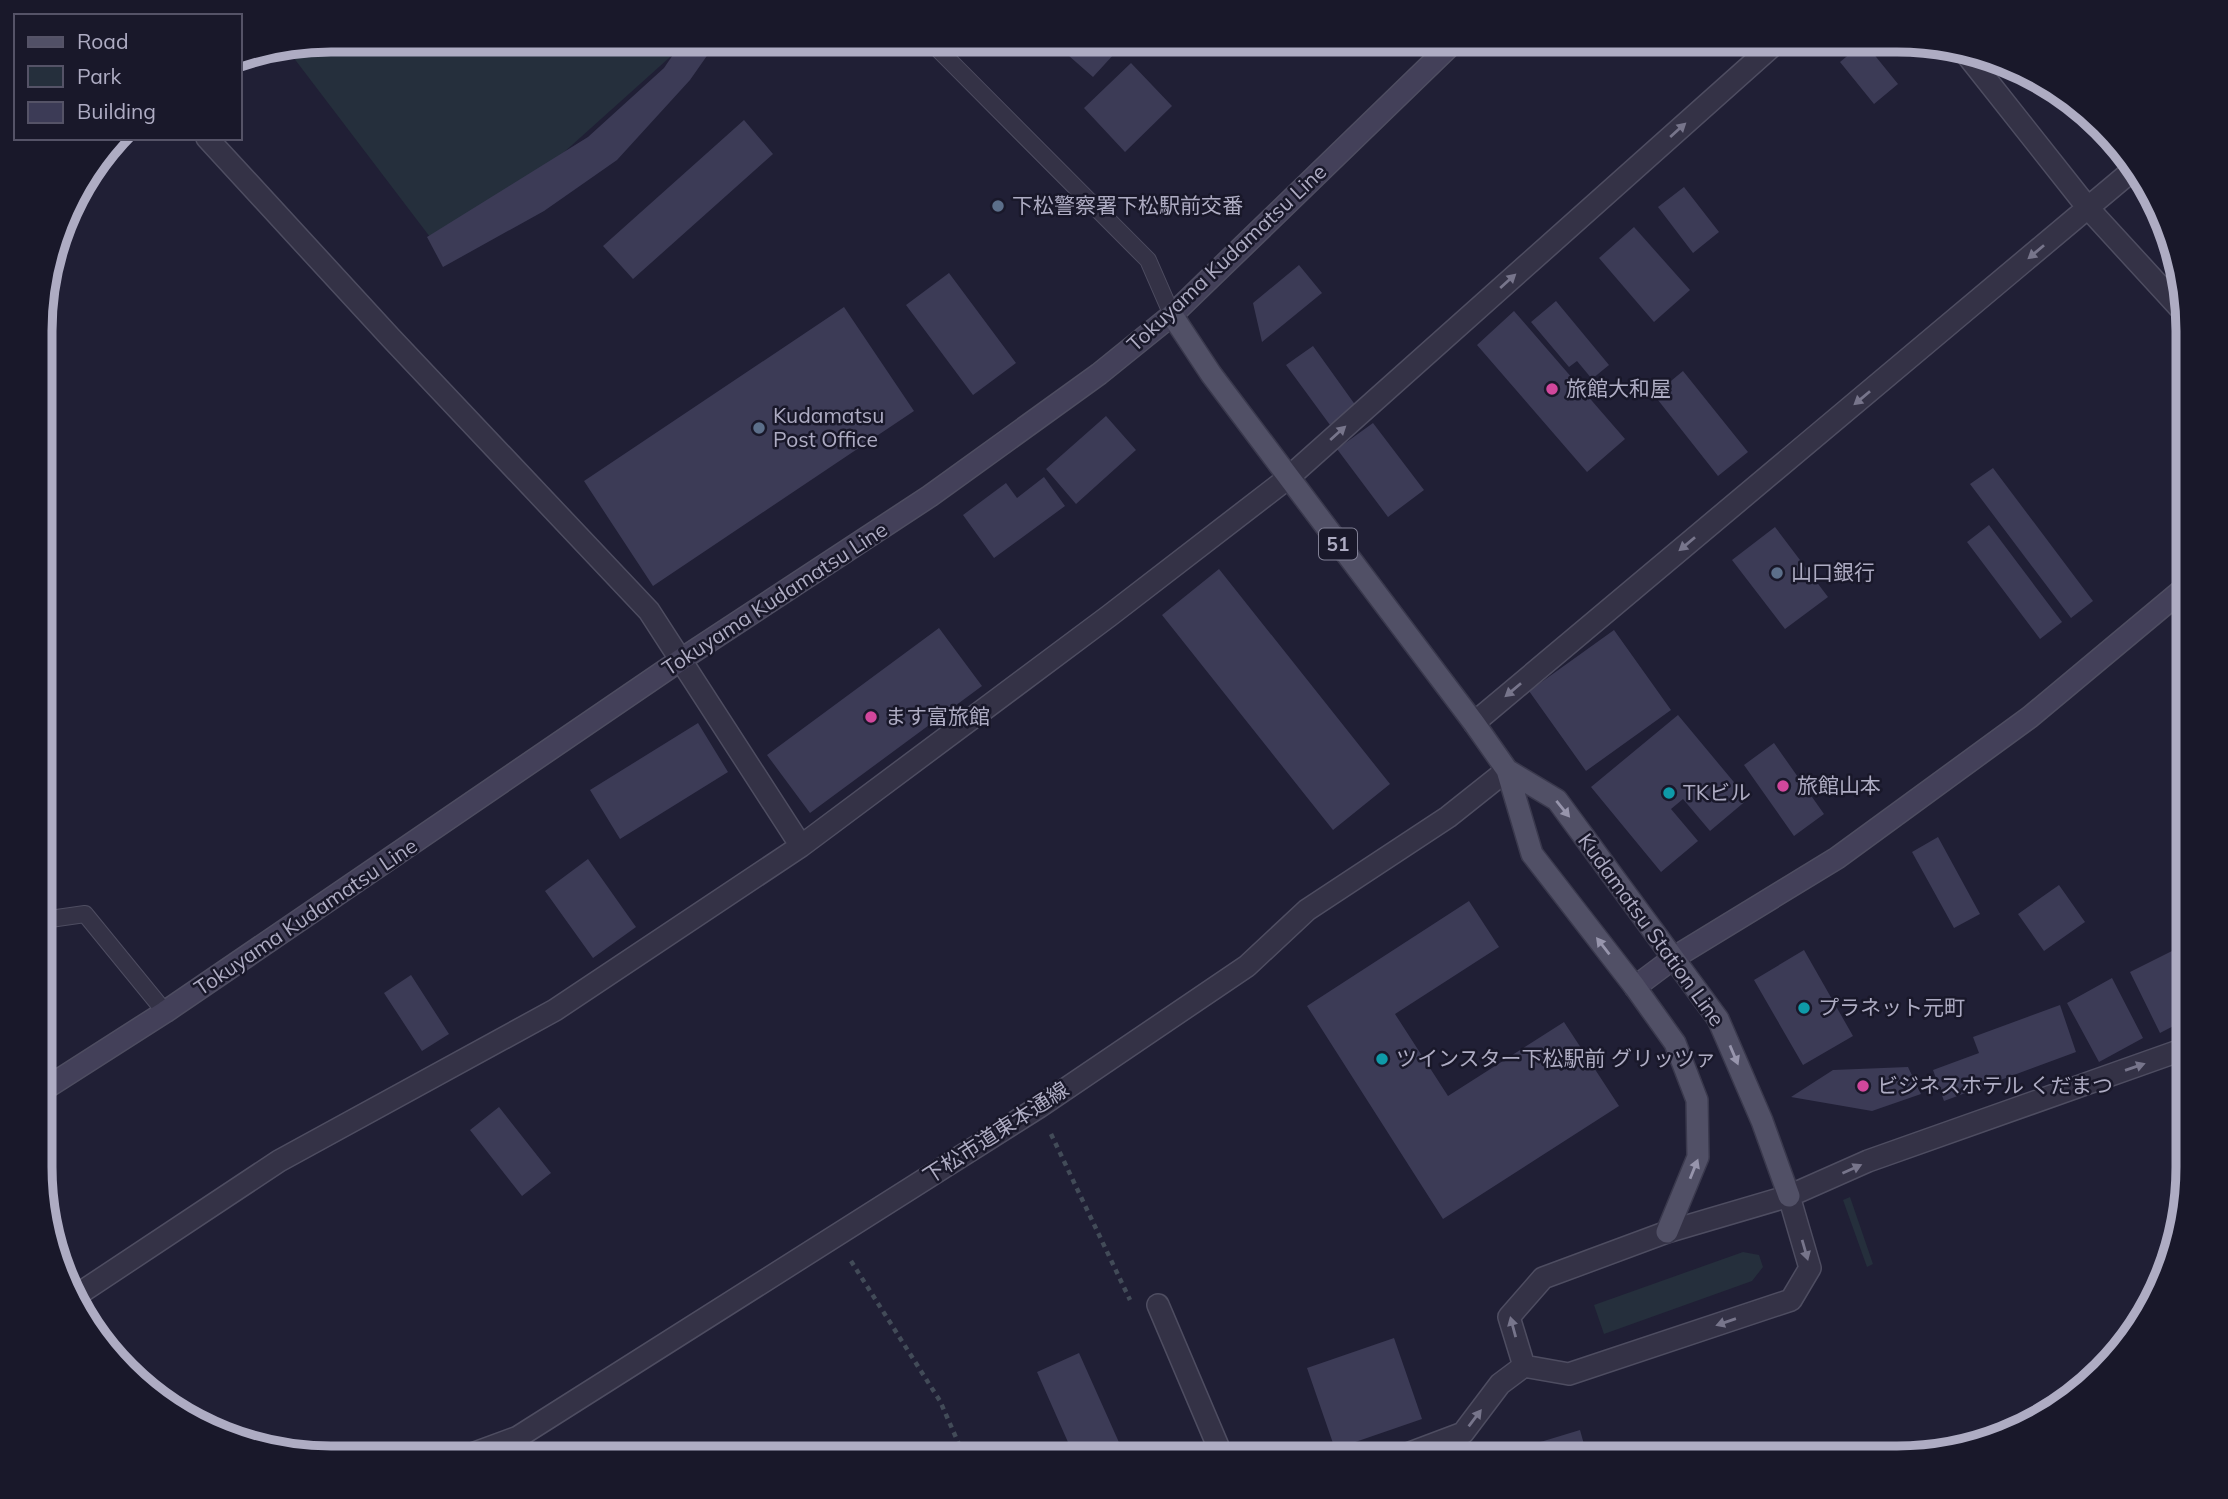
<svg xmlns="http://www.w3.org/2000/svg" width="2228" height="1499" viewBox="0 0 2228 1499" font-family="Mulish,'Noto Sans JP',sans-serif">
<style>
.green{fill:#252f3c}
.building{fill:#3c3b56}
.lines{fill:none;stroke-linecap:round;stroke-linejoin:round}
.lane-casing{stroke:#4e4d61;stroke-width:18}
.street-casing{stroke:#4e4d61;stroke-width:24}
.secondary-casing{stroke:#4e4d61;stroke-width:24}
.primary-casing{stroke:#3a394d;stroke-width:24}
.path{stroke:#424b58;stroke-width:4.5;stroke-dasharray:5 5;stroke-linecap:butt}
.lane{stroke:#343246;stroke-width:16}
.street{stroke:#343246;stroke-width:21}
.secondary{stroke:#434059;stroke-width:21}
.primary{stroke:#515066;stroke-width:21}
.rail-casing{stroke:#58566f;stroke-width:8}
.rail{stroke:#19182a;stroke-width:5;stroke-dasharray:16;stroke-linecap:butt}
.oneway{fill:#77758b}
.oneway2{fill:#9795ac}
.service-dot{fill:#5c6f8a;stroke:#19182a;stroke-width:2.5}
.hotel-dot{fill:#d1479c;stroke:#19182a;stroke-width:2.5}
.culture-dot{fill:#0f9aa8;stroke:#19182a;stroke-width:2.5}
.labels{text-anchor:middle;stroke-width:5;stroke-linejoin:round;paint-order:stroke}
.shield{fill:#19182a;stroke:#818095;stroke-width:2}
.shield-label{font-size:19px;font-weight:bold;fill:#aeacc3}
.poi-label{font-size:21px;fill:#aeacc3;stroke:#19182a;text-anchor:start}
.street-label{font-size:21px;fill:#aeacc3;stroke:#19182a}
.rim{fill:none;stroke:#aeacc3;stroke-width:9}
</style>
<rect width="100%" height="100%" fill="#201f35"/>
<path class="green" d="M331 40H689L446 258 287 49Z
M1850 1197 1873 1264 1867 1267 1843 1200Z
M1743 1252 1759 1255 1763 1267 1752 1281 1604 1334 1594 1305Z"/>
<path class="building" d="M683 40H718L690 80 617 160 544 211 443 267 427 237 588 137 664 68Z
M1052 41H1126L1093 77Z
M1864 42 1898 84 1874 104 1840 62Z
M1131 63 1172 106 1125 152 1084 108Z
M2049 87 2074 100 2114 146 2106 153Z
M744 120 773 154 633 279 603 246Z
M1684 187 1719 232 1693 253 1658 207Z
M1634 227 1690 290 1654 322 1599 258Z
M1299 265 1322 293 1262 342 1253 303Z
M949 273 1016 363 973 395 906 305Z
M1556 301 1609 365 1592 379 1577 361 1569 367 1531 322Z
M844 307 914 411 653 586 584 481Z
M1514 311 1625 439 1587 472 1477 345Z
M1313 346 1356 406 1330 425 1286 365Z
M1683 371 1748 452 1718 476 1654 395Z
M1106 416 1136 450 1076 504 1046 469Z
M1373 423 1424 490 1388 517 1337 449Z
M1993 468 2093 601 2071 618 1970 484Z
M1044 477 1065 506 994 558 963 515 1006 483 1017 498Z
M1989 525 2062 622 2040 639 1967 542Z
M1775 527 1828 597 1785 629 1732 560Z
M1219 569 1390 784 1333 830 1162 615Z
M939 628 982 686 810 813 767 755Z
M1614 630 1671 710 1586 771 1529 691Z
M1678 715 1748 799 1710 831 1683 799 1671 809 1698 841 1661 872 1591 787Z
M698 723 728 772 620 839 590 790Z
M1774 743 1824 814 1794 836 1744 765Z
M1938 837 1980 914 1954 928 1912 852Z
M588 859 636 927 593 958 545 891Z
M2059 885 2085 922 2044 951 2018 914Z
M1469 901 1499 947 1395 1014 1448 1096 1564 1022 1619 1106 1443 1219 1307 1006Z
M2176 949 2187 972V1019L2160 1033 2130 972Z
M1804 950 1853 1036 1803 1065 1754 980Z
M411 975 449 1034 422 1051 384 993Z
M2112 978 2143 1038 2099 1062 2067 1003Z
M2060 1005 2076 1052 1944 1101 1933 1070 1979 1053 1973 1037Z
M1908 1067 1921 1094 1872 1111 1791 1097 1833 1070Z
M499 1107 551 1173 522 1196 470 1130Z
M1394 1338 1422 1419 1335 1449 1307 1368Z
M1079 1353 1126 1458H1075L1037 1372Z
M1580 1430 1587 1455 1574 1459H1485Z"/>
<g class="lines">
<defs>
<path id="lane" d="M929 40 1148 260 1172 315
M43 920 85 914 165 1012"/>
<path id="street" d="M1963 50 2088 208 2187 316
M207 138 391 338 649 611 801 846
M1474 723 2134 169
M1789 1196 1810 1268 1791 1300 1569 1374 1524 1366 1509 1317 1543 1278 1667 1232 1789 1196 1868 1161 2187 1048
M74 1297 279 1161 555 1010 801 846 1109 616 1288 478 1778 41
M1158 1305 1223 1458
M461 1458 518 1437 1039 1107 1247 966 1307 910 1448 817 1507 770
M1394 1459 1463 1433 1500 1384 1524 1366"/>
<path id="secondary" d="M1635 987 1675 957 1837 858 2030 717 2187 586
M43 1090 165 1012 682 659 930 496 1099 374 1172 315 1455 41"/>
<path id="primary" d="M1172 315 1211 374 1474 723 1507 770 1532 854 1635 987 1675 1043 1697 1100 1698 1157 1667 1232
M1507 770 1557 800 1718 1019 1762 1121 1789 1196"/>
</defs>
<use href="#lane" class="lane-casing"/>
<use href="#street" class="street-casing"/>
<use href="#secondary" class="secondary-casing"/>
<use href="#primary" class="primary-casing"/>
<path class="path" d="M1051 1134 1130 1300
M851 1261 940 1401 965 1458"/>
<use href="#lane" class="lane"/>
<use href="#street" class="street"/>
<use href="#secondary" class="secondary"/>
<use href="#primary" class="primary"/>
<defs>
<path id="rail" d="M1938 1449 2047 1411"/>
</defs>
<use href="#rail" class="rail-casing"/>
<use href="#rail" class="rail"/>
</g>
<defs><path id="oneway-solid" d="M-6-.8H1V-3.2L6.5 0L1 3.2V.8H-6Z" transform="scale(1.75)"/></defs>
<g class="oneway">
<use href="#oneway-solid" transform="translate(1678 130) rotate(-42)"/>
<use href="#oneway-solid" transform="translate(2036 252) rotate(140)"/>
<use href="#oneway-solid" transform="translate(1508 281) rotate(-42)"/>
<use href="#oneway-solid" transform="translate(1862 398) rotate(140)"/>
<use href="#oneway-solid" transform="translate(1338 433) rotate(-42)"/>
<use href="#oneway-solid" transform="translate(1687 544) rotate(140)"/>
<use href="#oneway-solid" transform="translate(1513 690) rotate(140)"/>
<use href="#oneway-solid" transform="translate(2135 1067) rotate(-19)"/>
<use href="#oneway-solid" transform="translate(1852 1169) rotate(-24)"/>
<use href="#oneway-solid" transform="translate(1805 1250) rotate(74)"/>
<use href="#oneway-solid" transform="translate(1726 1322) rotate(161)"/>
<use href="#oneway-solid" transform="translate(1513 1327) rotate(-105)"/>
<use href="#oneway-solid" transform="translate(1475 1418) rotate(-53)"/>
</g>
<g class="oneway2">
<use href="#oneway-solid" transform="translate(1563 809) rotate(51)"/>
<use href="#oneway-solid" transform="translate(1603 946) rotate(-128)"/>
<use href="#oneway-solid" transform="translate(1734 1055) rotate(67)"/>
<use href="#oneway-solid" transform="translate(1694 1169) rotate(-68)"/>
</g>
<g class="service-dot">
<circle cx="998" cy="206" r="7"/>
<circle cx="759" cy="428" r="7"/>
<circle cx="1777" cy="573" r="7"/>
</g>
<g class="hotel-dot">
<circle cx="1552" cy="389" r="7"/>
<circle cx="871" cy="717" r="7"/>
<circle cx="1783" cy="786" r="7"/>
<circle cx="1863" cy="1086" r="7"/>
</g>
<g class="culture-dot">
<circle cx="1669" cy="793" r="7"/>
<circle cx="1804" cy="1008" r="7"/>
<circle cx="1382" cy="1059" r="7"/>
</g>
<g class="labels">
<rect class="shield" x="1319" y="528.5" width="38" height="31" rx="5"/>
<g class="shield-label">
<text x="1338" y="551">51</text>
</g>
<g class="poi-label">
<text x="1012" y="213">下松警察署下松駅前交番</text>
<text x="1566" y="396">旅館大和屋</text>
<text x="773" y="423">Kudamatsu<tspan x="773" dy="24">Post Office</tspan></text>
<text x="1791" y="580">山口銀行</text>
<text x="885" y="724">ます富旅館</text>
<text x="1797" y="793">旅館山本</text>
<text x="1683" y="800">TKビル</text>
<text x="1818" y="1015">プラネット元町</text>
<text x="1396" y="1066">ツインスター下松駅前 グリッツァ</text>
<text x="1877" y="1093">ビジネスホテル くだまつ</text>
</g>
<g class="street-label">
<text transform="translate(1227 258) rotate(-43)" y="7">Tokuyama Kudamatsu Line</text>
<text transform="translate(775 599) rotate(-33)" y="7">Tokuyama Kudamatsu Line</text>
<text transform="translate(306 917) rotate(-34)" y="7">Tokuyama Kudamatsu Line</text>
<text transform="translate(1651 930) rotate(54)" y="7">Kudamatsu Station Line</text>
<text transform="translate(996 1133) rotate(-33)" y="7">下松市道東本通線</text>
</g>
</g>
<path d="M0 0H2228V1499H0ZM331 52H1897A279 279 0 0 1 2176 331V1167A279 279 0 0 1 1897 1446H331A279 279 0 0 1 52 1167V331A279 279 0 0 1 331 52Z" fill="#19182a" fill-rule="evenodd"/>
<path class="rim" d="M331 52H1897A279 279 0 0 1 2176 331V1167A279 279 0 0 1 1897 1446H331A279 279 0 0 1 52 1167V331A279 279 0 0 1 331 52Z"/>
<rect x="14" y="14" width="228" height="126" fill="#19182a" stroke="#555367" stroke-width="2"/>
<rect x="28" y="37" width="35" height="10" fill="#515066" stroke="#555367" stroke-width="2"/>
<text x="77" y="49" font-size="21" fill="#aeacc3">Road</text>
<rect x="28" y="66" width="35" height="21" fill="#252f3c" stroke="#555367" stroke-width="2"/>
<text x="77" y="84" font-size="21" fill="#aeacc3">Park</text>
<rect x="28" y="102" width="35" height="21" fill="#3c3b56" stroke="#555367" stroke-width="2"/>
<text x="77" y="119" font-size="21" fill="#aeacc3">Building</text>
</svg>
